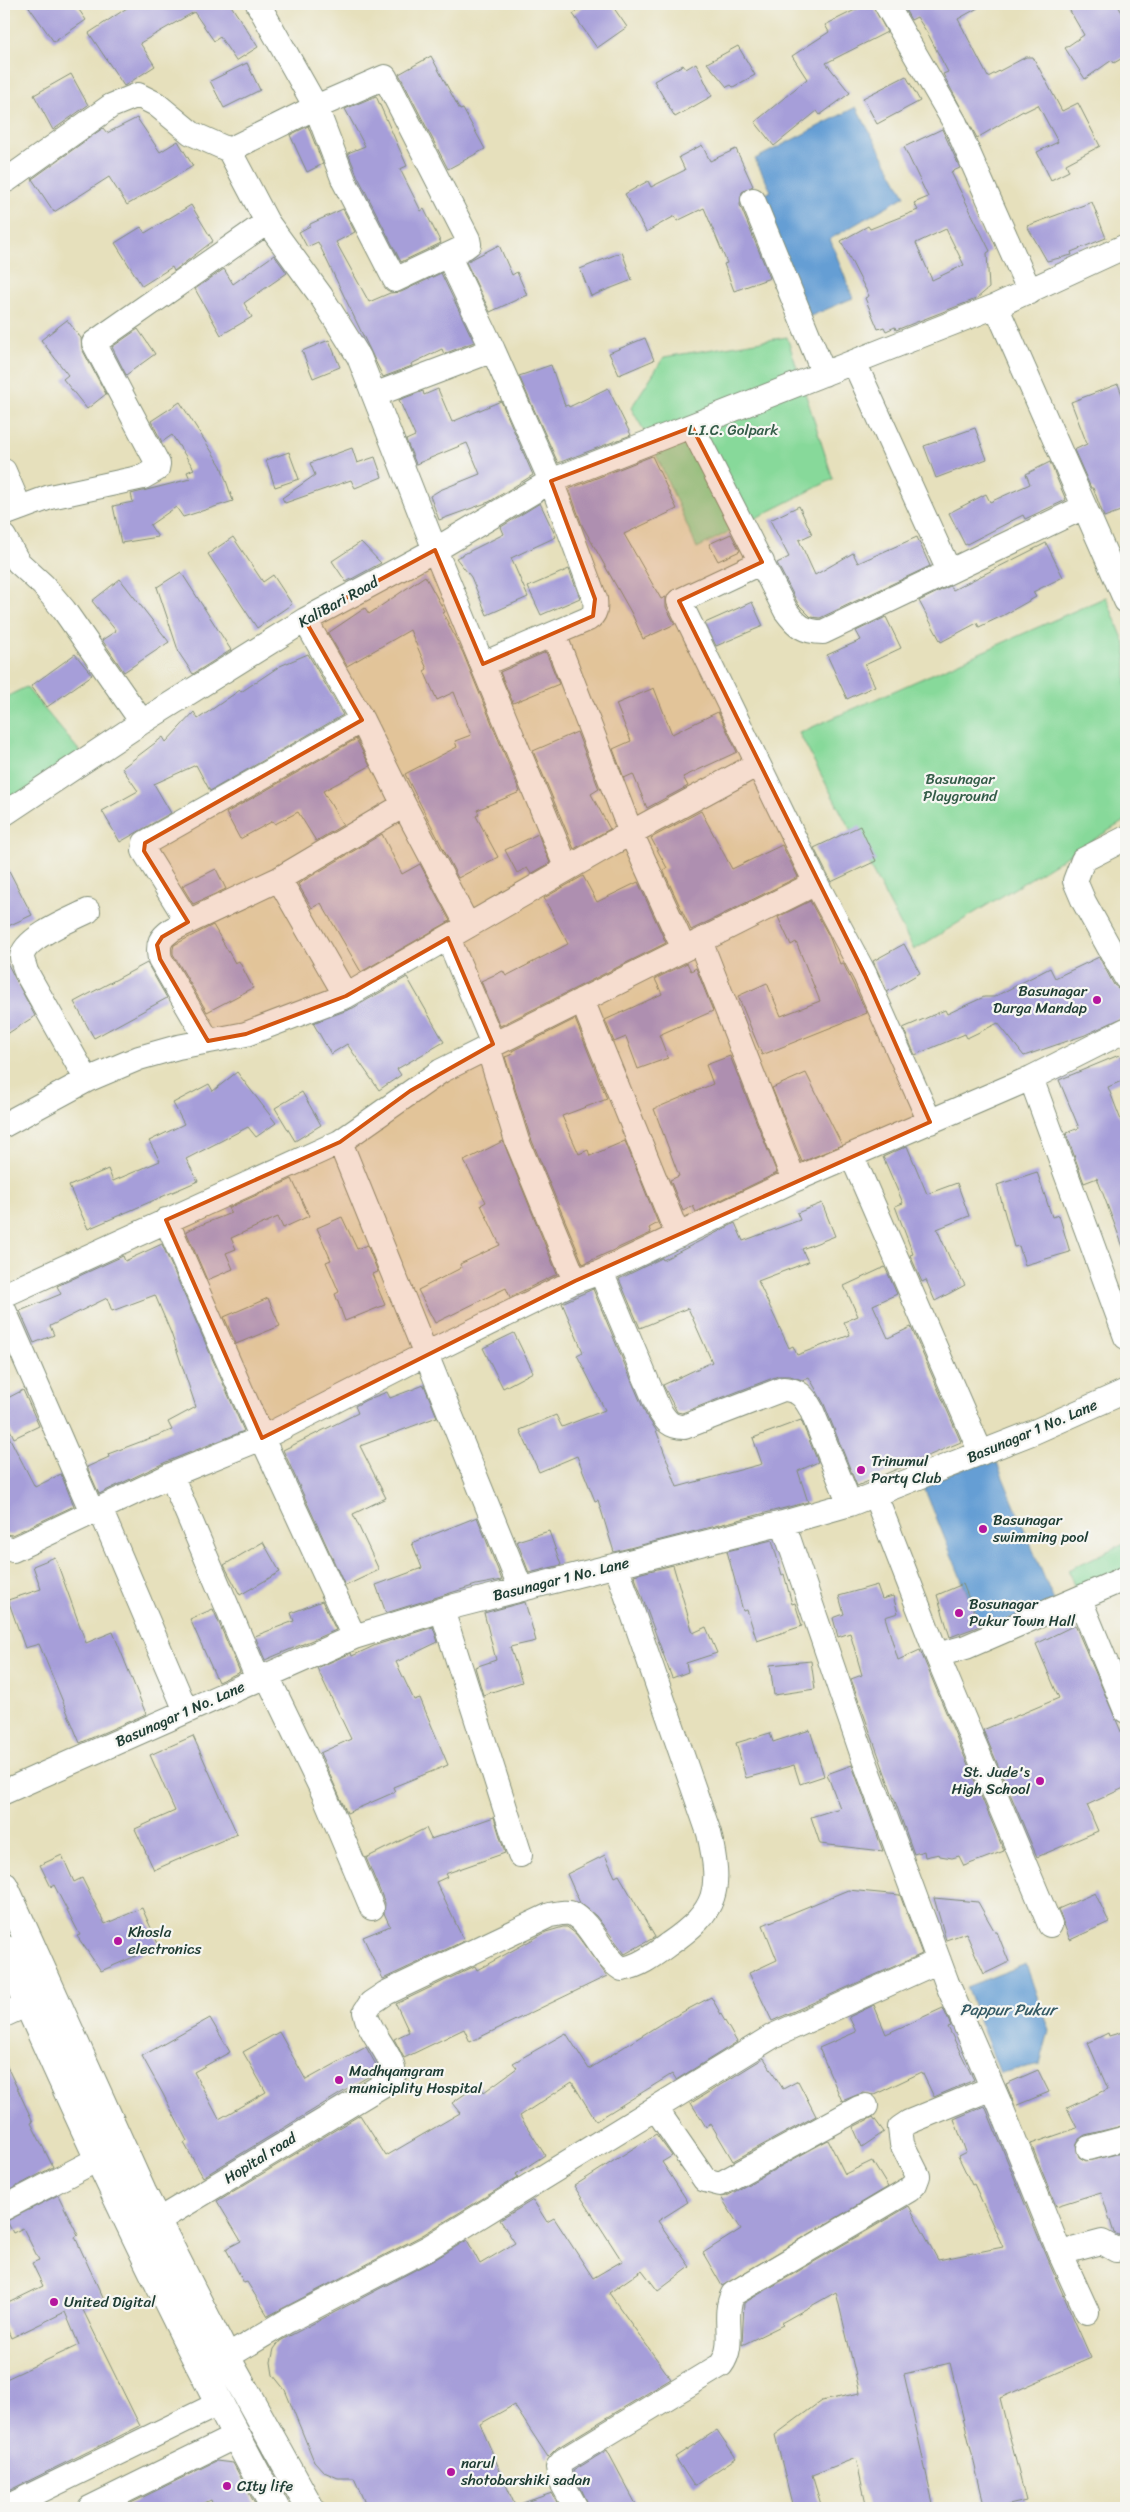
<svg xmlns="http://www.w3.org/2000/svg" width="1130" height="2512" font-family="Sriracha,sans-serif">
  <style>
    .green { fill: #87d99a; stroke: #538b67 }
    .water { fill: #659ed4; stroke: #426e84 }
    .building { fill: #a69ed9; fill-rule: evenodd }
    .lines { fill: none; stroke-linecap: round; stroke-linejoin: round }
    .street-casing { stroke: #828e78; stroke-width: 26 }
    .primary-casing { stroke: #828e78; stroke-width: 30 }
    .street { stroke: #fff; stroke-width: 24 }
    .primary { stroke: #fff; stroke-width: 28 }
    .marked { fill: #d45610; fill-opacity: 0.2; stroke: #d45610; stroke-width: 4; stroke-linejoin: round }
    .poi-dot { fill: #b5179e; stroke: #f6f6f2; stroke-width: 2 }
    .labels { text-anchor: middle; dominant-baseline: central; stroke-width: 4.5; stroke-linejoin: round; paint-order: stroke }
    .park-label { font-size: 15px; fill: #345c48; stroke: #f6f6f2 }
    .street-label { font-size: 15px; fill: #1f3d34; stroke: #f6f6f2 }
    .poi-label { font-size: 15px; fill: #1f3d34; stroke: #f6f6f2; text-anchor: start }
    .water-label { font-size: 16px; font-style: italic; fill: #345a64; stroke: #f6f6f2 }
  </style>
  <rect width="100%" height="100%" fill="#f6f6f2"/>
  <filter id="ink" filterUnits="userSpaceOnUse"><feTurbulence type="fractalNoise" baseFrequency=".02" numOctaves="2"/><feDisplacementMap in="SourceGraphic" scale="10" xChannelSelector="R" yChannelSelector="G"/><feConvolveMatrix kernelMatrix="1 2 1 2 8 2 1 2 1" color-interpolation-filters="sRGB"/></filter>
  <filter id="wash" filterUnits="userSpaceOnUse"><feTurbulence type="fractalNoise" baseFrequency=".0096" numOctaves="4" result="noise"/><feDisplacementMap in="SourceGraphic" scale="20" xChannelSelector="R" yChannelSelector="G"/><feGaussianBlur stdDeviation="1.12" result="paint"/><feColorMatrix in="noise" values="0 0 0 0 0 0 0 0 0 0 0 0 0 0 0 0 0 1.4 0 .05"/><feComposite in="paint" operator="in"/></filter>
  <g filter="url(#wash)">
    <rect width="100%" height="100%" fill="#e6e0bc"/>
    <path class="green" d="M787,337l46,142 -136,69 -47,-107 -19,-33 33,-51z
      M1106,597l20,49v174l-212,130 -115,-217z
      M26,687l61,73 -83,59v-121z
      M1126,1542v27l-51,19 -7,-18z"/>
    <path class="water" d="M856,107l49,89 -75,43 23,59 -47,20 -48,-119 13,-8 -16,-32z
      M994,1456l60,145 -72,29 -59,-145z
      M1026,1964l23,67 -9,33 -40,9 -34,-86z"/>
    <g id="blocks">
      <path class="building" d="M27,4h48l11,16 -32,22z
        M133,4h97l28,43 -22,14 -16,-24 -6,4 -20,-29 -54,31 15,23 -31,20 -35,-53z
        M587,4h24l16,23 -30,21 -24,-34z
        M867,4h5l15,28 -61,31 24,30 -30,22 -3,-4 -43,35 -19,-24 52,-43 -15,-23 37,-24 -4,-7z
        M902,4h83l-27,15 30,58 38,-20h7l29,54 16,-8 22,43 -34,18 3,7 -18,9 -14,-28 21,-10 -20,-37 -14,7 -1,-1 -46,27 -34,-64 5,-2 -20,-38 -11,-17 -6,3z
        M1066,4h51l9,15v37l-12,7 -2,-3 -27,19 -20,-31 19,-13z
        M738,46l17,29 -22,12 -2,-2 -4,2 -20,-24z
        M431,56l29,54 3,-1 22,40 -37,20 -49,-95z
        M247,63l13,27 -36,18 -14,-27z
        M696,63l16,33 -37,21 -21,-36 29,-16 3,4z
        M71,74l17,31 -35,25 -19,-35z
        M906,76l14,25 -43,23 -14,-26z
        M376,96l31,70 -7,3 21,42 3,-2 17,34 -40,19 -44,-87 -9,-22 17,-7 -20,-37z
        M137,118l23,34 18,-11 15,25 -66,39 -18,-28 -55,35 -22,-33 71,-51 4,5z
        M308,126l15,38 -16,8 -17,-37z
        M942,129l18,39 -9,4 39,79 -3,2 2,35 -13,11 -80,31 -1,-3 -9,4 -2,-4 -6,2 -13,-31 4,-2 -28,-55 27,-15 2,3 48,-19 -4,-7 14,-6 -24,-50zM946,229l18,36 -32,15 -16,-37z
        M702,145l8,16 26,-12 17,37 -11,6 -2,13 30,73 -36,13 -10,-27 3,-1 -23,-55 -27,13 -2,-5 -29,16 -21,-38 23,-13 3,6 34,-17 -6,-13z
        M1092,202l14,36 -35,14 1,3 -25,6 -20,-35z
        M191,205l22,36 -39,30 -2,-4 -30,19 -27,-43 26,-16 4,6z
        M343,209l12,23 -19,10 33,60 21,-9 11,-1 40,-19 33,69 -30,12 -2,-5 -31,15 1,2 -29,11 -65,-135 -11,5 -8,-15 11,-6v-2z
        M499,245l13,30 5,-3 10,23 -37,17 -24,-50z
        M622,252l10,28 -41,16 -11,-27z
        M274,255l13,18 -43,30 8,14 -31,18 -26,-46 29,-20 9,15z
        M67,320l14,18 1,11 24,45 -19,15 -24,-30 5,-4 -27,-35z
        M138,329l17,25 -29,21 -14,-28z
        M645,338l9,22 -35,15 -10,-22z
        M329,340l11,27 -27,11 -11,-27z
        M551,365l14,41 3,-1 1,2 39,-19 23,47 -73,28 -39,-87z
        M1118,384l8,21v104l-22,8 -11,-29h-2l-17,-38 13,-6 -16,-42z
        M438,389l14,33 49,-21 32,74 -44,27 -50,18 -9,-24 10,-6 40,-16 -13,-31 -51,21 -10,-24 9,-4 -16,-36 24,-9 1,4z
        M180,402l41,64 12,35 -50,16 -7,-10 -26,18 8,12 -37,6 -8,-37 20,-4 -2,-8 59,-15 -3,-7 7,-3 -22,-34 -10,7 -11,-21z
        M975,428l12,31 -51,19 -12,-32z
        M352,448l5,15 18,-6 7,20 -27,11 -4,-8 -66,23 -3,-5 33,-23 -5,-12z
        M289,452l10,27 -24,8 -9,-27z
        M652,456l25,53 -53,25 37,65 5,-2v10l9,17 -32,15 -11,-25 -50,-89 -13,-36z
        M1050,462l16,38 -41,19 -2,-4 -58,30 -16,-32 37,-19 4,8 40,-18 -4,-10z
        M540,503l16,34 -45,21 17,39 -41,18 -16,-38 -15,-19 48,-24 -3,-7z
        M799,506l13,28 -13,6 16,35 38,-22 5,10 59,-26 13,29 -110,52 -9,-1 -13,-13 -21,-41 12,-6 -19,-37z
        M731,534l9,17 -22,10 -9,-17z
        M233,537l30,45 10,-7 19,29 -35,24 -49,-74z
        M361,542l20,21 -35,19 -14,-21z
        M1046,543l17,34 -30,15 3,5 -32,18 -25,12 -2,-4 -36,19 -22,-41 31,-15 3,4z
        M569,569l11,29 -39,17 -13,-28z
        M181,572l50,78 -38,24 -14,-21 -22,-66z
        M425,576l20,36 -2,1 20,40 57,139 -43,18 2,4 -3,2 22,41 -40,21 -53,-104 52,-27 -2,-6 16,-6 -17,-43 -17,8 -13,-29 3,-2 -17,-39 -63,36 -19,-33 37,-25 4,6z
        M120,579l49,63 -45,30 -22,-32 14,-9 -24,-30z
        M752,602l11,24 -47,20 -11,-23z
        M886,617l15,31 -36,17 10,21 -28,13 -20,-44 34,-15 -5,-9z
        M546,652l13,32 -46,19 -13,-31z
        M75,654l17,21 -45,32 -16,-21z
        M308,654l35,61 -133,76 -14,-26 -42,19 17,29 -51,29 -18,-31 36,-20 -16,-23 41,-31 3,5 28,-30 4,7 42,-29 1,2 39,-26z
        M654,688l18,46 46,-22 19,40 -54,25 5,9 -41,22 -14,-34 -9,4 -11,-29 18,-8 -15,-37z
        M577,732l22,57 -8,5 19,35 -36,20 -41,-98z
        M356,739l14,27 -47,25 20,34 -27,16 -18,-29 -23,12 -2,-3 -33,18 -14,-26z
        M701,811l31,58 50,-24 16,32 -107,53 -28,-60 4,-2 -16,-30z
        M860,826l16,35 -45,21 -17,-34z
        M382,834l20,40 18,-10 30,57 -89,51 -40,-69 -9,5 -14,-24z
        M538,834l12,29 -19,11 -4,-6 -10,5 -12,-23z
        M4,861l28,54 -28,13z
        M216,869l10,20 -33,15 -11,-18z
        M583,876l14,26 41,-20 28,61 -166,83 -19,-45 22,-10 3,5 62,-32 -24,-46z
        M810,901l19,35 11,28 3,-1 24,50 -105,42 -24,-59 29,-13 14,33 39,-15 -24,-59 -5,3 -13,-28z
        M213,925l22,38 4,-2 14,27 -46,24 -34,-58v-5l1,-4z
        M904,944l16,29 -33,19 -14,-31z
        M4,957l31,59 -31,20z
        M1099,957l15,28 12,8v23l-41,19 -61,21 -26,-33 -31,15 -2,-4 -50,21 -12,-27 42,-18 2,4 37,-17h10l56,-29 5,10z
        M147,963l20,35 -73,40 -20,-36z
        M687,963l4,8 5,-3 17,43 -54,24 9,23 -30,11 -12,-32 -12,5 -9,-22 57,-26 -7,-15z
        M407,977l37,65 -47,27 4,6 -22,15 -32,-46 -16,10 -18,-31 40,-15z
        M575,1019l32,80 -45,17 17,38 9,-4 2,6 35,-15 33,82 -9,5 2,5 -68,31 -53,-128 -25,-79 8,-3 -1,-3z
        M1119,1055l7,17v7l-18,8 18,46 -1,119 -28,-74 -13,5 -18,-50 13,-5 -20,-48z
        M730,1056l47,117 -81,39 -3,-6 -10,5 -13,-31 9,-4 -25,-67 59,-25 -7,-19z
        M237,1072l39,51 -20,14 -8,-10 -62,32 12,22 -110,48 -19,-43 39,-17 5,12 47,-20 -11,-20 35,-17 -11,-21 36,-19 4,7z
        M806,1073l36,72 -40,17 -30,-74z
        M302,1092l19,33 -26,16 -20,-33z
        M503,1141l54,133 -47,23 -4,-9 -71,35 -17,-33 43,-22 -1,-4 40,-19 -19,-40 5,-3 -22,-41z
        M907,1146l20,48 30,-11 12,33 -32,13 14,32 14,24 -30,16 -9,-21 -4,2 -12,-27 3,-1 -18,-48 8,-3 -20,-46z
        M1037,1172l15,45 7,-2 11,37 -45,13 -6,-19 -5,1 -17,-62z
        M292,1179l17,37 -26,12 -5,-11 -47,21 5,11 -10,4 7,16 -26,11 -21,-49 45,-18 -3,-5z
        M822,1203l13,33 -33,13 6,13 -50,19 31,67 4,-2 4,9 53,-20 -6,-13 14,-6 -14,-30 41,-19 12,27 -24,11 15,33 23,-11 50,115 -104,44 -33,-82 -15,-27 -7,3 -12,-4h-12l-96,37 -5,-1 -14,-27 49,-23 -24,-54 -48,20 -21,-49 43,-21 1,2 72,-37 8,18 57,-21 -3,-7z
        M342,1217l15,32 10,-4 11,27 -6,2 13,31 -40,16 -10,-27 4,-2 -13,-30 5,-2 -14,-32z
        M162,1244l82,187 -78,31 -67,32 -12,-27 22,-10 -1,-3 64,-24 -4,-8 28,-15 -25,-74 -16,-38 -43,16 -5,-13 -57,28 4,9 -20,8 -14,-32 41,-17 -4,-8 66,-30 2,5z
        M593,1289l53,126 10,15 21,57 85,-23 -9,-26 48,-18 17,42 -20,9 10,31 -194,50 -16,-52 -3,1 -18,-45 -38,16 -19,-42 36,-15 6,12 43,-17 -28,-55 6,-3 -21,-49z
        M268,1298l12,28 -44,18 -12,-27z
        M514,1333l19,39 -30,16 -20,-40z
        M424,1385l13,32 -77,29 26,52 -33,16 26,56 -34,16 -62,-136 75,-37 -3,-7 11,-6 21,-8 3,6z
        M23,1390l16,36 -25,12 -10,-21v-17z
        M4,1427l31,60 26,-13 13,32 -62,29 -8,-1z
        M477,1517l25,63 -26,5 -90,28 -10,-28 46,-17 -10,-25z
        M549,1531l12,34 -32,8 -12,-32z
        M772,1540l10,35 2,-1 8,30 3,-1 7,23 -45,15 -10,-31 -4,1 -16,-60z
        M263,1542l17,30 -40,23 -16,-30z
        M55,1557l31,86 27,-11 33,82 -66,29 -41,-99 -14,4 -17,-48 33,-11 -8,-23z
        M673,1565l20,68 13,-6 11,26 -31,10 2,9 -16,6 -38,-103z
        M963,1584l17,42 -30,11 -13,-42z
        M877,1585l5,14 11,-3 5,17 -13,4 13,43 22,-10 84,201 -40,15 -5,-10 -7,2 -12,-2 -1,-2 -14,3 -1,-6 -10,3 -63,-175 11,-4 -12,-42 -12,4 -5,-19 11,-4 -5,-18z
        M322,1601l14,29 -71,30 -10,-24 39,-15 -3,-8z
        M525,1602l11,39 -26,6 12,35 -39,13 -8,-28 21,-7 -12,-47z
        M213,1609l27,63 -22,10 -28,-63z
        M1075,1625l51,118v44l-39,18 11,26 -61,26 -54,-127 76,-32 -23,-54z
        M433,1627l5,15 -42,20 18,38 6,-2 28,67 -55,22 2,5 -48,21 -27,-60 31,-14 -34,-71 34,-15 1,3 24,-11z
        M811,1661l4,28 -41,6 -4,-30z
        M810,1730l14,46 -24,8 -6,-19 -48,13 -10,-35 34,-10 3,9z
        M193,1736l44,98 -83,36 -19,-41 40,-18 -25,-56z
        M852,1765l31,86 -63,-7 -9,-27 29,-9 -13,-34z
        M494,1817l11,36 -60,21 2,3 -11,5 28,59 -81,38 -20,-42 27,-11 -6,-13 1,-10 -19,-45 60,-30 5,11z
        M62,1855l12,27 8,-4 23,46 37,-16 17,38 -58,25 -24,-35 3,-1 -26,-50 -3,2 -11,-22z
        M605,1855l10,22 4,-2 36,62 -30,17 -29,-38 -16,-13 -13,-29z
        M848,1890l52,5 22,59 -150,67 -23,-48 28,-13 -14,-35z
        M1095,1893l14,29 -39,18 -12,-31z
        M934,1898l44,4 17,30h2l12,30 -25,12 -18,-41 -20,7z
        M563,1927h4l9,7 31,42 -137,66 -6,-13 -60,29 -10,-19 15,-7 -13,-28 79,-38 2,4 69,-38z
        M711,1997l26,45 -61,38 -4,-6 -76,47 -24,-39 -52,34 25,39 -29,19 2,3 -97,59 -153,80 -21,-34 -3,1 -18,-34 15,-8 -24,-40 143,-86 26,41 74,-43 -8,-10 27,-19 5,8 33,-24 -4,-5 53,-30 23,36 73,-46z
        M874,2005l12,29 57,-26 8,18 -3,1 26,53 -40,17 -12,-25 -48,23 -12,-2 -20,8 -23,-53 37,-16 -7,-15z
        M210,2018l20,34 -36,20 25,47 47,-27 -23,-40 36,-20 27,48 60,-33 13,23 -176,107 -19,-34 3,-2 -24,-47 -21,-38z
        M1126,2031v94l-41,10 -6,4 -3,6 3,12 7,4 40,-9v82l-8,1 -4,-2 -13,-41 -45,14 -25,-62 46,-16 -10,-20 41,-19 -20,-46 20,-10 1,3z
        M764,2058l19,31 15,-8 18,35 -83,45 -22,-37 -5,3 -15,-24z
        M4,2060l29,62 -2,1 22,44 -49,26z
        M1038,2070l11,22 -34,14 -9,-22z
        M985,2106l62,152 44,100 -91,40 26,103 -30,7h-11l-35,-145 -46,11 30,134h-67l-11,-50 -44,17 10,33h-29l-18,-73 46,-34 39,-8 -24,-101 -55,31 2,2 -41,20 2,-42 165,-97 29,54 65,-13 -29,-63 -2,1 -14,-29 8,-4 -12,-33z
        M873,2117l11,15 -22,15 -9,-20z
        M656,2134l16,22 -10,6 26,40 -30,19 32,46 -32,24 -16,-21 -33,23 62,86 -114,69 -9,9 -34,-52 -34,19 36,84h-149l-13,-30h-16l-14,-6 -10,-11 -29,-71 -12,-15 -2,-13 3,-13 6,-8 154,-81 33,-20 13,24 35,-21 -15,-23 33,-20 14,22 7,-4 39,60 29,-17 -48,-75z
        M828,2140l17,34 27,-13 16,26 -166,99 -19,-33 38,-24 -20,-32 6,-1z
        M58,2195l20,40 -3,2 29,63 -21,10 57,116 -136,67v-113l75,-35 -14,-33 -54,26 -7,-16v-17l39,-19 -11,-23 7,-3 -16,-32 -10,5 -6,-12z
        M717,2430l19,28 -42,28 -19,-29z
        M607,2450l31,58h-48l-17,-37z
        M216,2461l17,2 24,45h-43l-3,-8 -17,8h-73z
        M552,2493l8,15h-43v-3z"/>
    </g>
  </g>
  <g filter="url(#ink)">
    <use href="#blocks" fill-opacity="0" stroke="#828e78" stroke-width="1"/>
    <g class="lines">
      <defs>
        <path id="street" d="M886,4l69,119 75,169
          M229,150l38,72 54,74 38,61 76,193 132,319
          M7,180l104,-74 27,-11 18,9 35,29 38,17 87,-43 69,-30 83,162 1,5 -4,3 -70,33 -51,-99 -28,-74 -58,-103
          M753,200l71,174
          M448,255l45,95
          M996,306l130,295
          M854,362l95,209
          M374,395l119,-45 58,131 44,118c1,9 1,15 -7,20l-105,45
          M692,427l94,184c11,15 18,21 37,21l261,-125
          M4,471l15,35
          M4,514l46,-17 93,-20 14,-8 1,-5 -64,-121 173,-121
          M4,537l14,25 25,23 21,25 78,112
          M762,562l-83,39 137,282 49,92 65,147
          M305,620l57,100 42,85 -125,74 67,117
          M554,634l77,199 53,116
          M404,805l64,121
          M4,814l138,-92 163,-102 130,-70 116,-69 445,-175 130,-60
          M1126,838l-43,22 -8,21 9,21 42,76
          M188,922l-44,-71 1,-8 217,-123
          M448,938l45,106
          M700,941l94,239
          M582,1000l96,236
          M208,1041l-48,-82c-3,-16 0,-21 13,-30l106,-50
          M488,1047l29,94 58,140
          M1031,1078l95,259
          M87,1080l-61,-108c-1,-5 -4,-11 -4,-15 2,-19 50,-38 66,-46
          M4,1125l83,-45 52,-22 39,-11 68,-13 100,-38 268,-154 144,-78
          M340,1142l181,447
          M852,1156l129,297
          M166,1220l96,218 92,199
          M601,1272l58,138c7,11 11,17 25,17l99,-38c16,1 21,7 28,20l39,95
          M4,1295l336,-153 101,-71 375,-188
          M4,1310l88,202
          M171,1475l87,204
          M875,1495l62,160 113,270
          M100,1509l86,202
          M783,1523l81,236 83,224 54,124 59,146 27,59
          M4,1547l9,3 158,-75 91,-37 164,-84 149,-73 26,-9 193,-92 237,-102 95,-48
          M1080,1600l46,111
          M442,1610l78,245
          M937,1655l29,-8 160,-69
          M267,1676l57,118 48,114
          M4,1792l350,-155 101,-31 328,-83 67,-19 184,-72 92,-41
          M4,2015l24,-11
          M656,2109l49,71 15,4 139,-76 7,-2
          M1089,2148l37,-10
          M4,2208l96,-50
          M142,2230l244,-147 8,-9c-3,-23 -24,-39 -29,-62l6,-9 15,-10 164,-78c7,-1 16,-4 23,-1 20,11 28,42 49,55 18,-3 32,-14 47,-25 49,-34 53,-54 40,-111l-93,-268
          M1060,2253l42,-11 14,8 10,-3
          M210,2367l77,-46 141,-73 345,-212 166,-75
          M5,2508l215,-105
          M90,2508l146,-72
          M576,2508l-16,-29 -2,-12 6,-7 157,-95c16,-21 0,-48 12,-71l176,-104 6,-6 3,-8 -16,-32 -2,-16 9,-6 83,-34"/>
        <path id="primary" d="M4,1886l138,306 84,165 84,151
          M4,1949c83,190 172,378 271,559"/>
      </defs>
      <use href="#street" class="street-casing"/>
      <use href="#primary" class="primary-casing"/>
      <use href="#street" class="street"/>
      <use href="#primary" class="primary"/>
    </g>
  </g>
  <path class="marked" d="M692,427l70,135 -83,39 186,374 65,147 -355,159 -313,157 -96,-218 174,-78 70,-51 83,-47 -45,-106 -102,58 -100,38 -38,7 -48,-82 -3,-14 5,-8 26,-15 -44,-71 1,-8 217,-123 -57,-100 130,-70 48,114 110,-48 2,-17 -44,-118z"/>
  <g class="poi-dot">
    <circle cx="1097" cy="1000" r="5"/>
    <circle cx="861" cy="1470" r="5"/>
    <circle cx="983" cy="1529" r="5"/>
    <circle cx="959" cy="1613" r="5"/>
    <circle cx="1040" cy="1781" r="5"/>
    <circle cx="118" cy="1941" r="5"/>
    <circle cx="339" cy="2080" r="5"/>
    <circle cx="54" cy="2302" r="5"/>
    <circle cx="451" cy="2472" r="5"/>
    <circle cx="227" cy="2486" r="5"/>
  </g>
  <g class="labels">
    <g class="park-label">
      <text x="733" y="430">L.I.C. Golpark</text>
      <text x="960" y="779">Basunagar<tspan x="960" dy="17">Playground</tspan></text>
    </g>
    <g class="street-label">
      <text transform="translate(338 602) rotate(-29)">KaliBari Road</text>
      <text transform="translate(1032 1431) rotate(-23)">Basunagar 1 No. Lane</text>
      <text transform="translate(561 1579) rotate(-14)">Basunagar 1 No. Lane</text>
      <text transform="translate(180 1714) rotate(-24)">Basunagar 1 No. Lane</text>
      <text transform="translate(260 2158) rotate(-32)">Hopital road</text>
    </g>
    <g class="poi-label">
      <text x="1087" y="991" text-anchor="end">Basunagar<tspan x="1087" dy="17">Durga Mandap</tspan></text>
      <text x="871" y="1461">Trinumul<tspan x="871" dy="17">Party Club</tspan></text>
      <text x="993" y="1520">Basunagar<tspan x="993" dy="17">swimming pool</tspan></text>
      <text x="969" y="1604">Bosunagar<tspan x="969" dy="17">Pukur Town Hall</tspan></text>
      <text x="1030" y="1772" text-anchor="end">St. Jude's<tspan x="1030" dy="17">High School</tspan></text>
      <text x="128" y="1932">Khosla<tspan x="128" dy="17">electronics</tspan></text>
      <text x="349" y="2071">Madhyamgram<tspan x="349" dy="17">municiplity Hospital</tspan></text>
      <text x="64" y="2302">United Digital</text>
      <text x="461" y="2463">narul<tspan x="461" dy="17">shotobarshiki sadan</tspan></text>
      <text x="237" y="2486">CIty life</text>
    </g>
    <g class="water-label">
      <text x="1008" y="2009">Pappur Pukur</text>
    </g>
  </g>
  <rect width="1130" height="2512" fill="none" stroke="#f6f6f2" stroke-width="20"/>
</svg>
